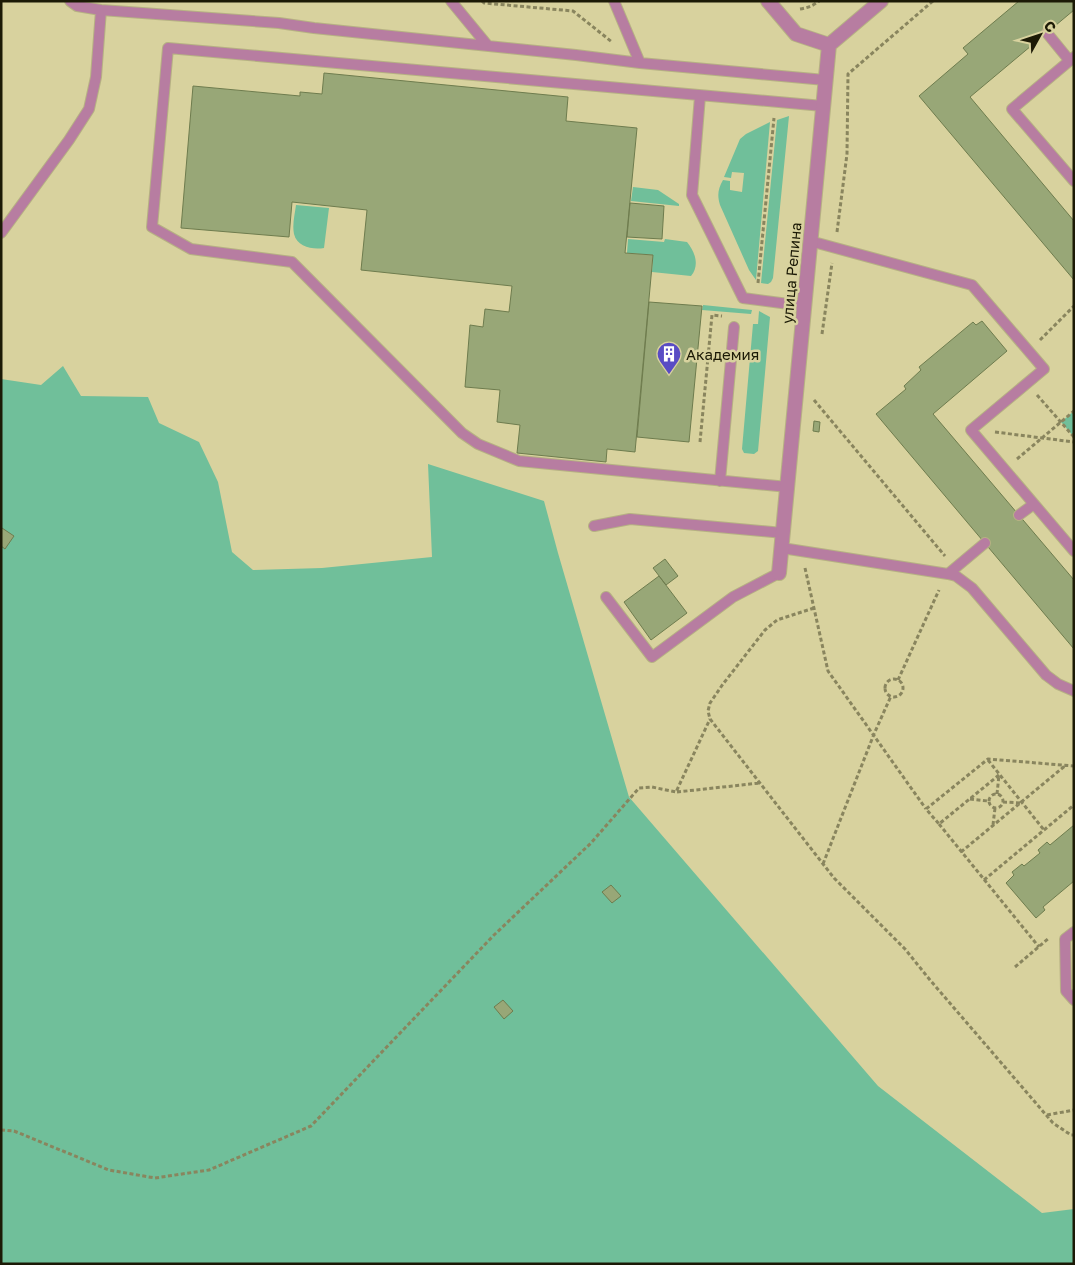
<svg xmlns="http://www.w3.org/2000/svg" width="1075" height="1265" font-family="'Golos Text',sans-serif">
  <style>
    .green { fill: #70bf9a }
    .building { fill: #98a777; stroke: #6e7c4e }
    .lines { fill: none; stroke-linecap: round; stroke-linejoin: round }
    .service-casing { stroke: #b6b183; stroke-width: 12 }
    .minor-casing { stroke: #b6b183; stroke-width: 16 }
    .path { stroke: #89855e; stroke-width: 3; stroke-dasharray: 4 2.5; stroke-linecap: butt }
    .service { stroke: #b77da1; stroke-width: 10 }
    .minor { stroke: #b77da1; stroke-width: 14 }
    .labels { text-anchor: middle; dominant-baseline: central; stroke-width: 5; stroke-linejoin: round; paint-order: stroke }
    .street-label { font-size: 15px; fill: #1c1a06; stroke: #d8d29e }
    .poi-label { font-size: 15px; fill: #1c1a06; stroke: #d8d29e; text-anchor: start }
  </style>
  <rect width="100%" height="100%" fill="#d8d29e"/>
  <path class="green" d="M789,116l-16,162 -2,4 -3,2 -7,-1 16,-163z
    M770,122l-14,158 -7,-10 -29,-65c-3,-10 -2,-16 3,-25l7,1v9l12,2 2,-19 -12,-1 -1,6 -7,-1 16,-38 6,-5z
    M633,187l25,3 21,14v2l-48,-5z
    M296,205l33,3 -5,40c-11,2 -27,-1 -30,-14 -2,-9 1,-21 2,-29z
    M628,239l36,3 1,-3 22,3c8,10 13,23 4,34l-39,-4 1,-17 -26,-2z
    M703,305l49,5 -1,4 -49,-4z
    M759,311l11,6 -12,134 -4,3 -10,-1 -2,-4 11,-125h5z
    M63,366l18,30 67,1 11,26 40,19 19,40 14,70 21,18 69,-2 110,-11 -4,-93 116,37 14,52 71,244 249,289 164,127 32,-4v55h-1073v-885l40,6z
    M1074,411v26l-13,-15z"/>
  <path class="building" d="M1019,1h55v9l-104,87 104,124v59l-155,-184 49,-42 -5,-6z
    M324,73l244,24 -2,24 71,7 -12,125 28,2 -18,197 -28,-3 -1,13 -89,-9 3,-28 -23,-3 3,-32 -35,-3 5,-62 13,2 2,-18 24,3 3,-26 -151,-16 6,-60 -75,-8 -3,35 -108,-9 12,-142 107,10v-4l22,2z
    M630,203l34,3 -2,33 -35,-2z
    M649,302l53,4 -13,136 -52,-5z
    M982,321l25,30 -74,63 141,166v69l-198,-235 30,-25 -2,-3 17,-16 -2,-3 54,-45 3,3z
    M814,421l6,1 -1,10 -6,-1z
    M2,528l12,8 -9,13 -4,-3v-16z
    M665,559l13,17 -12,9 -13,-17z
    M659,576l28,37 -36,27 -27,-38z
    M1074,825v56l-31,26 2,3 -9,8 -30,-35 8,-8 -2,-3 10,-8 2,2 16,-13 -2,-3 9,-8 3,3z
    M611,885l10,11 -9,7 -10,-11z
    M503,1000l10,11 -9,8 -10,-12z"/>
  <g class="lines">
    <defs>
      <path id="service" d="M70,1l7,5 24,4 178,13 35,5 262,27 64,8 185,17
        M451,1l37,45
        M614,1l26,62
        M1047,33l22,27
        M1074,57l-62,52 62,72
        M700,96l-8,99 51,103 61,8
        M1,233l68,-93 20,-31 7,-32 5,-67
        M810,241l162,44 72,84 -73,61 103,121
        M720,481l14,-154
        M788,487l-269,-26 -41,-17 -16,-11 -170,-171 -101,-13 -39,-22 16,-179 655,58
        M1019,515l15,-11
        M594,526l36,-7 153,14
        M782,548l166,26 8,2 16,12 74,87 12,9 16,7
        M948,574l37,-31
        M606,597l46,60 81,-60 46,-24
        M1074,932l-9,7 1,52 8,9"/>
      <path id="minor" d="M768,1l28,33 33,11
        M779,573l50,-528 52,-44"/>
    </defs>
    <use href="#service" class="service-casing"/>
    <use href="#minor" class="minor-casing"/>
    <path class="path" d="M482,1l2,2 89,8 39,31
      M800,9c7,-1 13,-3 19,-8
      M837,232l10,-78 1,-80 85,-73
      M758,283l16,-165
      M822,334l10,-71
      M1040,340l34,-34
      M1037,395l37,42
      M814,400l131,156
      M995,432l79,10
      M700,442l12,-127 10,1
      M1017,459l57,-48
      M805,568l23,103 98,138
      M814,608l-37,12 -12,10 -42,54 -13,19 -2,8 2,8 124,159 71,71 25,31 123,143 18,12h3
      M885 688a9 9 0 1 1 18 0a9 9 0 1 1-18 0Z
      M898,680l41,-90
      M988,760l56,70
      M999,775l-60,49 -13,-15 62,-50 86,7
      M677,792l83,-9
      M989 801a7 7 0 1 1 14 0a7 7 0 1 1-14 0Z
      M997,794l2,-19
      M970,799l18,2
      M1003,802l19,1
      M939,824l100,123
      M993,825l2,-17
      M961,852l105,-87
      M823,864l51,-130 17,-38
      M984,880l90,-75
      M1015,967l34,-29
      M1047,1115l27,-5
      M1,1130l13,1 95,39 46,8 54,-8 102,-44 183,-191 97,-92 48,-55 13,-1 24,5 34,-73"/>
    <use href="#service" class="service"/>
    <use href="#minor" class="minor"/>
  </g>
  <defs>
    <symbol id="building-pin" viewBox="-11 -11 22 30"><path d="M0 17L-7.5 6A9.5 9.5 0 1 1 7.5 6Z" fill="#594cc4" stroke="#d8d29e"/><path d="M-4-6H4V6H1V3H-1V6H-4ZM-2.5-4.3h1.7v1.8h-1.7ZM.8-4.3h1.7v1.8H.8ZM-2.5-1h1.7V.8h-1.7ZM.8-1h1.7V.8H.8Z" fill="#fff"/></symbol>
  </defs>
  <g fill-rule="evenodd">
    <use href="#building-pin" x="655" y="340" width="28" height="38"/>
  </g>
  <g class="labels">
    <g class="street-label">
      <text transform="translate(791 273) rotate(-85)">улица Репина</text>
    </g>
    <g class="poi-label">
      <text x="686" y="354">Академия</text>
    </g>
  </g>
  <rect width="1075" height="1265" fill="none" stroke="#1c1a06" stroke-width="5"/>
  <g transform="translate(1040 35) rotate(50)" stroke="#d8d29e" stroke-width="4" paint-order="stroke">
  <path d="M0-4L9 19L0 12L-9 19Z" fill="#1c1a06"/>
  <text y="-8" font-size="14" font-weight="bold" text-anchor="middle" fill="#1c1a06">С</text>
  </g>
</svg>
